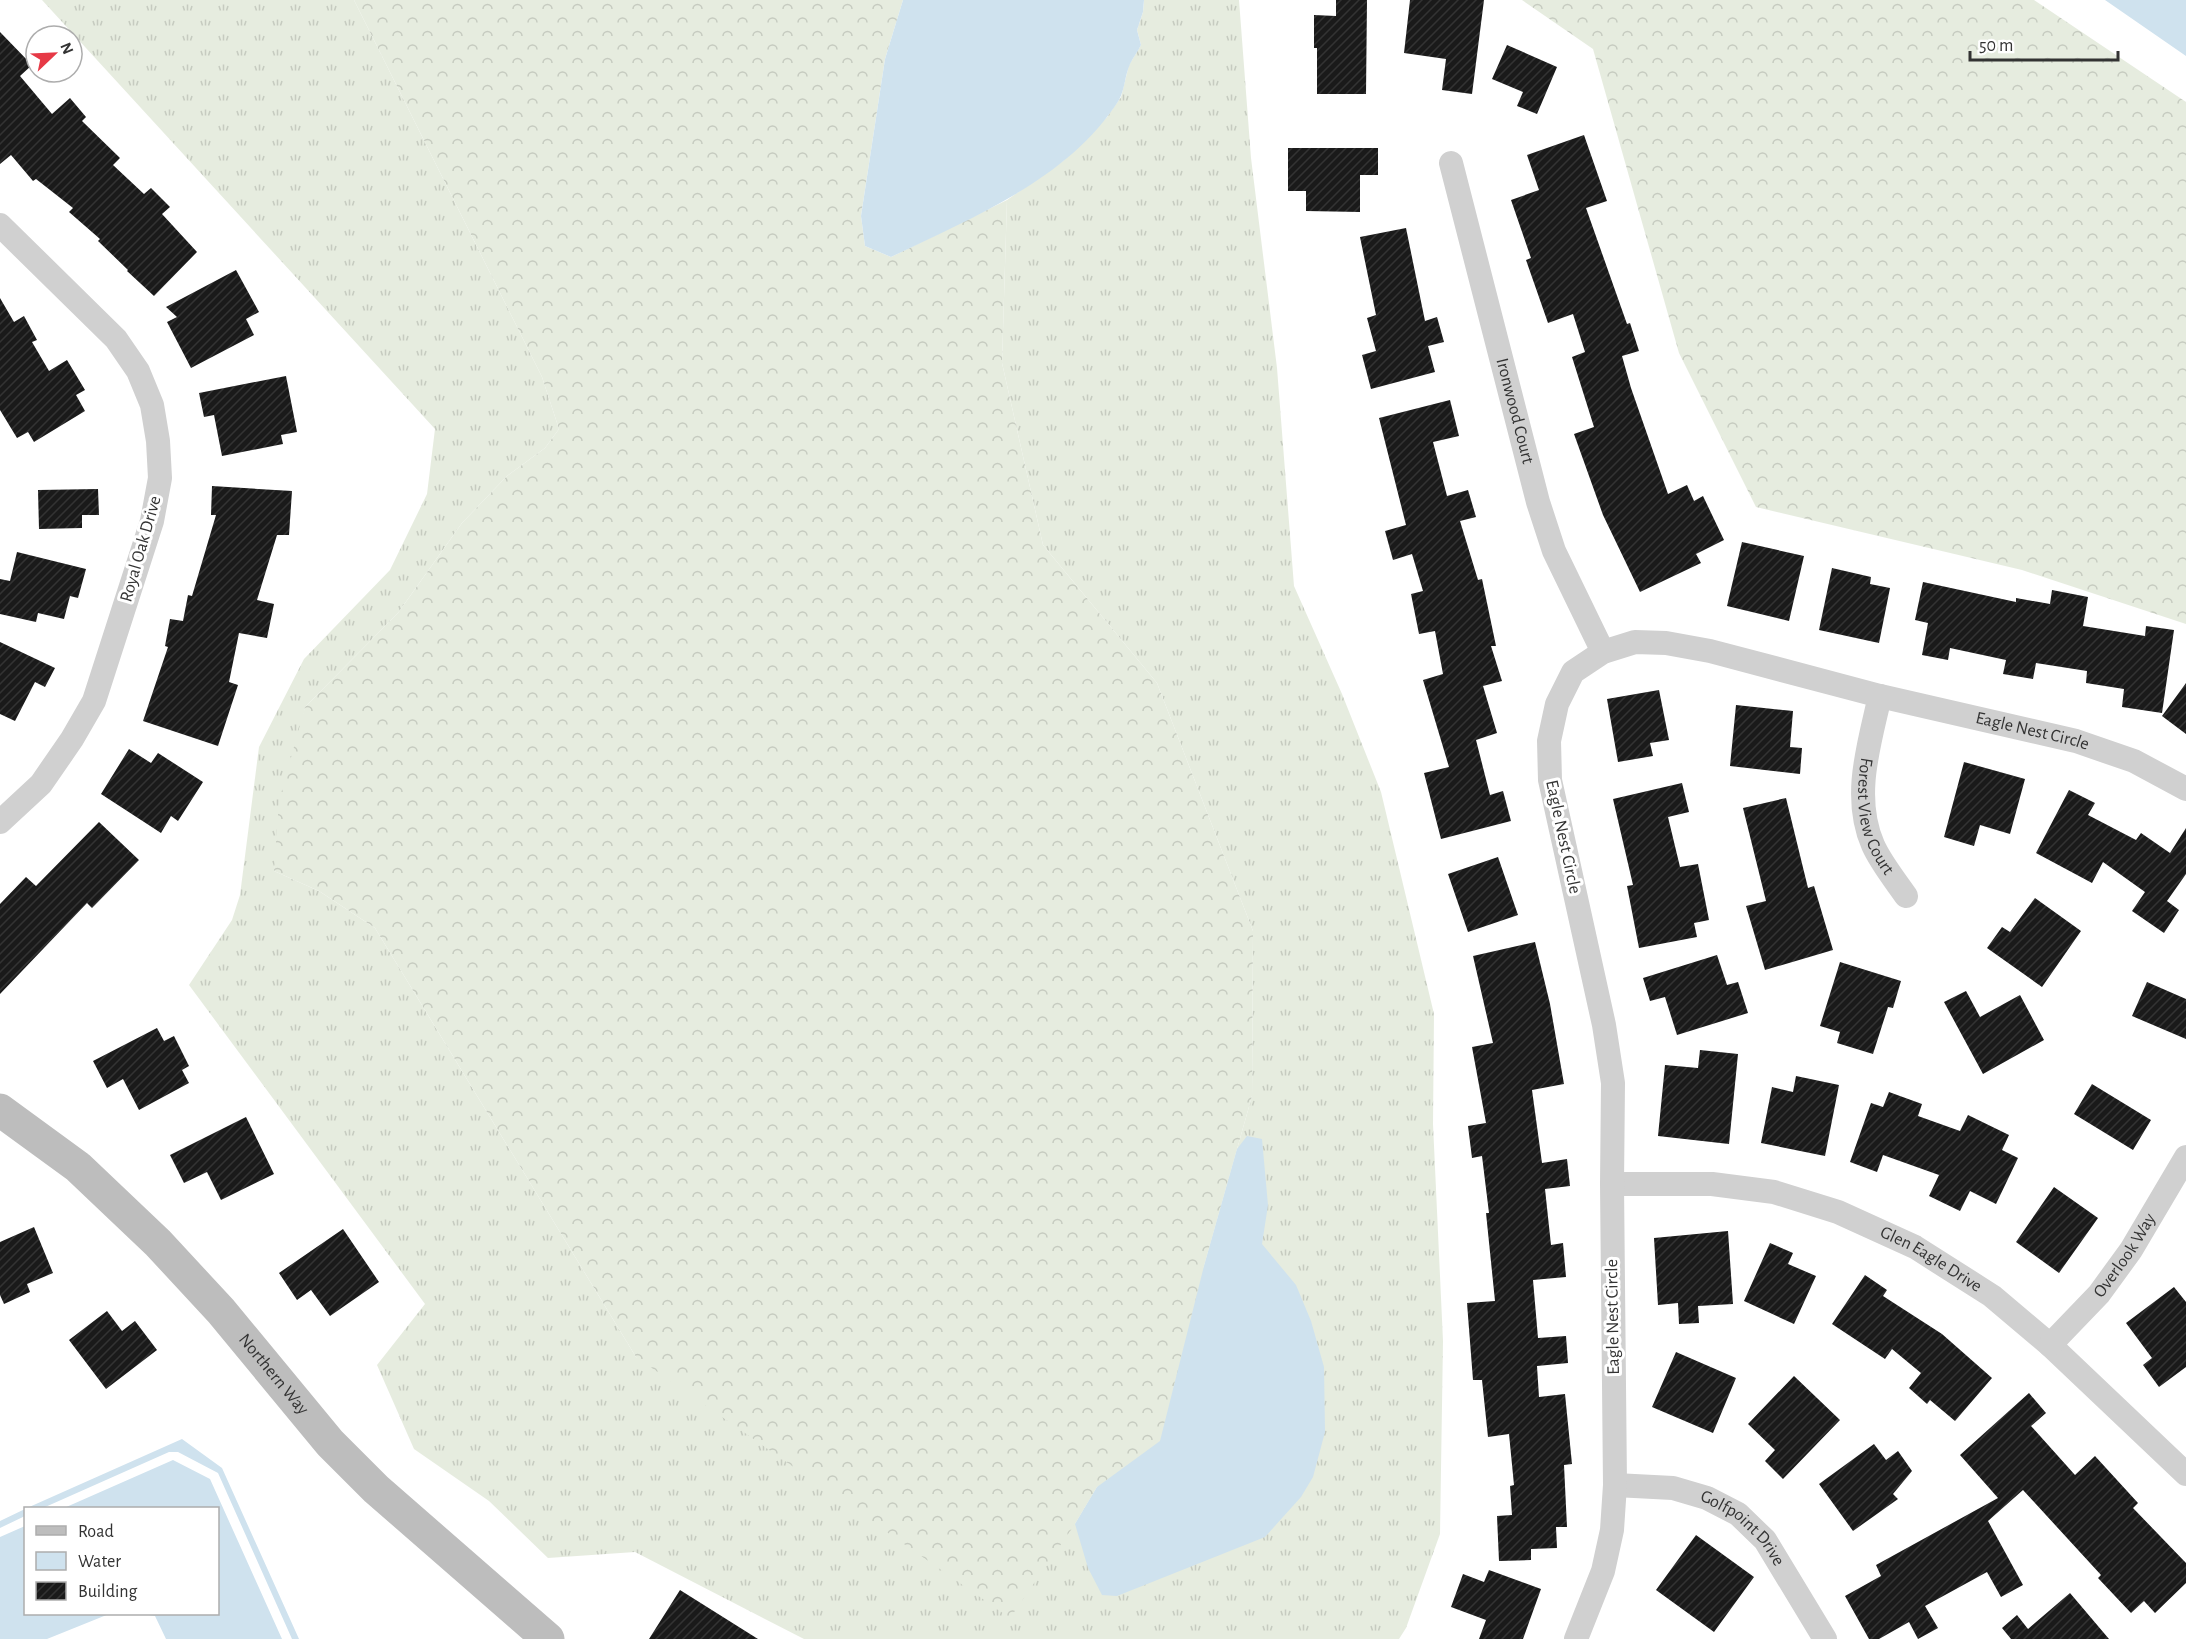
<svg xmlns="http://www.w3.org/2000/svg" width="2186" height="1639" font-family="'Alegreya Sans',sans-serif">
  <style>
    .grass { fill: url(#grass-tufts) }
    .forest { fill: url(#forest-crowns) }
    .water { fill: #cfe2ee }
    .building { fill: url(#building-hatch) }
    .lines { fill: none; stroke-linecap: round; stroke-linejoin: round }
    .street { stroke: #d0d0d0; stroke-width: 24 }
    .secondary { stroke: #bdbdbd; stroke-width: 33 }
    .labels { text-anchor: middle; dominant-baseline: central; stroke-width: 6; stroke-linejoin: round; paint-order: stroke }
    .street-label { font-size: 18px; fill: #333; stroke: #fff }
  </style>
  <defs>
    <pattern id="grass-tufts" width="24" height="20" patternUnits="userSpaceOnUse" patternTransform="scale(1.5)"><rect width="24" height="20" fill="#e6ecdf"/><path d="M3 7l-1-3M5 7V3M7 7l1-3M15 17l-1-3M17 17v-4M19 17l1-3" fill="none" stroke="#c6cbc0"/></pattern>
    <pattern id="forest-crowns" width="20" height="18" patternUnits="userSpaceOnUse" patternTransform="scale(1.5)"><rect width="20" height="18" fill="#e6ecdf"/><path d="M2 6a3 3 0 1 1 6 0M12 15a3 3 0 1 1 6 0" fill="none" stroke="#c6cbc0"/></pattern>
    <pattern id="building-hatch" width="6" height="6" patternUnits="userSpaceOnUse" patternTransform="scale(1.5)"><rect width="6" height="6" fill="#1a1a1a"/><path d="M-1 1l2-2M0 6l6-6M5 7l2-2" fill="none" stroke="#333"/></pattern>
  </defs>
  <rect width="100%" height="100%" fill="#fff"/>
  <path class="grass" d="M42,0h312l188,377 17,52 -14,19 -38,28 -45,47 -64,90 -93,94 -31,164 45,20 56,37 261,429 439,167 22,-37 107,-221 48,-170 1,-165 -96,-248 -114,-138 -41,-182 5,-163 56,-39 44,-44 14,-20 8,-32 12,-20 -4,-15 6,-18 1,-12h95l12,158 26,210 17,218 48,108 39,98 53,222 -1,110 10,217 -3,193 -34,94 -7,11h-595l-169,-87 -87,6 -59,-57 -75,-52 -37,-84 48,-61 -236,-319 43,-65 8,-25 19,-148 45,-88 86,-89 37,-76 8,-65z"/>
  <path class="forest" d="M354,0h549l-18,59 -24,157 4,30 26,11 116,-57 -5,163 41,182 114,138 96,248 -1,165 -48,170 -44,175 -63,46 -22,37 -65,94 -374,-261 -261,-429 -56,-37 -45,-20 5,-70 26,-94 93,-94 64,-90 45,-47 38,-28 14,-19 -17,-52z
    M1522,0h512l152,102v522l-164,-54 -266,-63 -77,-154 -86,-304z"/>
  <path class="water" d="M903,0h241l-1,12 -6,18 4,15c-3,6 -8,13 -11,19 -5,11 -5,25 -11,36 -51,80 -146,117 -228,157l-26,-11 -4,-30 24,-157z
    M2105,0h81v56z
    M1247,1136l15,3 6,66 -6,39 34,41 15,36 13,46 1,65 -12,45 -12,20 -36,40 -148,59 -15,-1 -14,-27 -13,-44 22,-37 63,-46 44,-175 33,-117z
    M182,1439l40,29 77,171h-7l-74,-166 -40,-21h-9l-126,56h-16z
    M173,1460l37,19 72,160h-116l-11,-23 -14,-2h77v-106h-154z
    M25,1509v7l-25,12v-7z
    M25,1526l1,88h83l-62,25h-47v-102z"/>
  <path class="building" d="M1336,0h31l-1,94h-49v-46h-3v-33l22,1z
    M1410,0h74l-12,94 -30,-4 4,-31 -42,-6z
    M0,32l32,33 -12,11 32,38 18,-16 16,19 -4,4 38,37 -7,7 31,29 7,-6 19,19 -8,7 35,38 -43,44 -27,-25 1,-1 -30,-29 2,-2 -31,-27 4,-4 -37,-29 -3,2 -22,-26 -11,9z
    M1507,45l50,22 -20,47 -20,-8 6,-14 -31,-13z
    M1584,135l23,66 -21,7 41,116 3,-1 9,28 -17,5 9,32 37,106 19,-9 7,16 9,-5 21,44 -28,14 5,9 -61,29 -37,-77 -29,-81 20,-7 -22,-70 13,-5 -12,-38 -25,9 -22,-63 5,-2 -20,-58 28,-10 -12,-35z
    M1288,148h90v27h-18v37l-54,-1v-20h-18z
    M1406,228l19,93 12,-4 7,25 -16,4 7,26 -64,17 -9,-34 14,-4 -9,-33 9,-3 -16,-78z
    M236,270l23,42 -13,7 8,16 -63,33 -24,-46 10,-5 -11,-10z
    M0,298l14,24 10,-6 13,24 -5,2 17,29 18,-11 18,30 -9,5 9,16 -51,31 -6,-10 -11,6 -17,-28z
    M286,376l11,56 -16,3 2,9 -61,12 -8,-41 -10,2 -5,-24z
    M1450,400l9,36 -26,6 14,54 21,-6 8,27 -16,4 18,59 4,-1 14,67h-5l11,35 -19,5 14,47 -21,7 14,55 13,-4 8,30 -70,18 -17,-66 25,-6 -26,-87 20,-6 -8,-43 -16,3 -8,-40 12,-3 -11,-37 -19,6 -8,-29 21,-6 -27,-107z
    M212,486l80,5 -3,44h-12l-20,65 17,4 -7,34 -28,-5 -10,49 9,3 -20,61 -75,-25 25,-74 -3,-1 5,-27 13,2 5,-26 4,1 24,-81h-5z
    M98,489l1,26h-17v13l-43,1 -1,-39z
    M1742,542l62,14 -15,65 -62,-15z
    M17,552l69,17 -8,29 -8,-2 -6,23 -26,-6 -2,9 -36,-8v-35l10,2z
    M1832,568l39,9 -1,7 20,4 -11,55 -60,-13z
    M1923,582l93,20v-4l34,6 2,-14 36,7 -5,29 62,10 1,-10 28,4 -12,83 -40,-6 2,-18 -38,-6 1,-12 -51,-8 -3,16 -30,-5 3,-14 -56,-12 -2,12 -26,-5 6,-32 -13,-3z
    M0,642l55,26 -10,19 -10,-5 -20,39 -15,-7z
    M2186,683v51l-24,-18z
    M1659,690l10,50 -19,3 3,13 -35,6 -11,-63z
    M1736,705l57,6 -3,36 12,1 -2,26 -70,-8z
    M129,749l22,14 7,-10 45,29 -25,39 -7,-5 -10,17 -60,-39z
    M1964,762l61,17 -15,55 -30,-9 -6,21 -30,-9z
    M1682,783l7,29 -21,5 12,50 18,-3 11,56 -15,3 3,14 -58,11 -12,-62 6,-1 -20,-86z
    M2069,790l26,13 -7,12 48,25 5,-7 29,20 16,-25v46l-19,27 12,9 -15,23 -32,-22 13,-19 -42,-30 -11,21 -56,-30z
    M1786,798l22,90 6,-2 19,64 -68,20 -19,-64 20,-5 -23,-93z
    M99,822l40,38 -47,48 -5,-5 -87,91v-90l26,-27 10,9z
    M1498,857l20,58 -50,17 -20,-58z
    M2035,898l46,33 -39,56 -55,-39 15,-21 8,5z
    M1535,942l15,62 14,80 -32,6 10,73 25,-4 3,27 -25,3 6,56 12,-2 3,34 -33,3 5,58 28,-2 2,27 -31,3 2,31 26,-3 7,70 -8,1 3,62h-11l1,21 -26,1v11l-32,1 -2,-45 15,-1 -2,-29 4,-1 -5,-51 -21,3 -6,-57h-9l-6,-77 28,-2 -9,-88h3l-7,-57 -10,2 -4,-32 18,-3 -14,-76 21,-4 -20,-87z
    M1717,955l10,30 11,-3 10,31 -71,22 -12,-38 -15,4 -7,-23z
    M1840,962l61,19 -8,27 -5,-1 -15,47 -36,-11 3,-11 -20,-6z
    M2147,982l39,17v40l-54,-23z
    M1966,991l14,26 40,-22 24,45 -61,34 -39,-72z
    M157,1028l7,13 10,-5 15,30 -7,4 7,13 -50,27 -16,-31 -16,9 -14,-27z
    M1700,1050l38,4 -9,90 -71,-8 7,-71 33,3z
    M1796,1076l43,9 -14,71 -64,-13 11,-56 21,5z
    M2092,1084l59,36 -18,30 -59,-36z
    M1889,1092l33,12 -4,12 42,15 8,-16 41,20 -7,15 16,8 -22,46 -26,-13 -10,20 -31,-15 10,-21 -56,-20 -6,17 -27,-10 21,-59 12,4z
    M246,1117l28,57 -53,26 -14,-28 -23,11 -14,-28z
    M2054,1187l44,31 -39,55 -43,-31z
    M34,1227l19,46 -26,11 3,8 -26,12 -4,-9v-53z
    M343,1229l36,53 -49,34 -19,-26 -14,10 -18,-27z
    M1728,1231l5,73 -35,2 1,17 -20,1 -1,-21 -20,2 -4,-67z
    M1770,1243l23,10 -5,11 28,12 -22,48 -50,-23z
    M1865,1275l22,15 -4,6 59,38 50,44 -37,43 -25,-21 -3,4 -18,-16 12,-15 -29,-24 -7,10 -53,-35z
    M2174,1287l12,15v65l-27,20 -16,-22 9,-7 -26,-35z
    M107,1311l15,20 13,-10 22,29 -51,39 -37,-49z
    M1676,1352l60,26 -23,55 -61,-26z
    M1794,1376l46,44 -57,59 -18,-18 10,-11 -27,-26z
    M2029,1393l17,20 -15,13 44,49 20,-19 43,47 -5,5 53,55v20l-31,30 -11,-12 -13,12 -33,-35 3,-3 -78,-85 -35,31 35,64 -22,12 -14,-25 -62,34 13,22 -20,11 -9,-17 -30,17h-10l-24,-43 36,-20 -5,-11 122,-67 -38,-43z
    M1874,1444l12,16 12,-9 14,20 -19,23 5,5 -45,32 -34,-47z
    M1696,1535l58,42 -40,55 -58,-42z
    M1489,1570l52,19 -18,50h-44l7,-19 -35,-13 12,-33 21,8z
    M680,1590l78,49h-109z
    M2070,1593l39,46h-98l-9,-11 15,-13 11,14z"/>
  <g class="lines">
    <g class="street">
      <path id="s1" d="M1451,163l87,339 16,49 49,101"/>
      <path d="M0,225l116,114 22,32 14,34 6,36 2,37 -8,43 -58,180 -22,38 -31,45 -41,38"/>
      <path id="s2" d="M1880,696c-11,49 -28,101 -7,149 8,18 22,35 33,51"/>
      <path id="s3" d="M1612,1184h100l62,8 64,20 77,35 77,49 58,49 136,129"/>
      <path id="s4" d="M2050,1345l49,-51 32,-44 55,-93"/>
      <path id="s5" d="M1615,1485l58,3 34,10 31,16 27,26 60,99"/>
      <path id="s6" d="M1576,1639l27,-68 9,-41 3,-45 -3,-301 1,-101 -9,-58 -54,-245 -1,-39 8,-37 16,-32 30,-20 32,-10 31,1 44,8 170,45 196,45 58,20 52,28"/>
    </g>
    <path class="secondary" id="s7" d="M0,1110l78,57 80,76 63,68 109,132 46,46 172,150"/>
  </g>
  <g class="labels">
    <g class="street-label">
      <text stroke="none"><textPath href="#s1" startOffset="256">Ironwood Court</textPath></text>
      <text transform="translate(141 549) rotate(-74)">Royal Oak Drive</text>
      <text stroke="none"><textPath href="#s6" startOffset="1462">Eagle Nest Circle</textPath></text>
      <text stroke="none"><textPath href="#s2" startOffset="124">Forest View Court</textPath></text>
      <text transform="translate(1563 837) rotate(78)">Eagle Nest Circle</text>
      <text stroke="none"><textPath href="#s4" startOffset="117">Overlook Way</textPath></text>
      <text stroke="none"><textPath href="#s3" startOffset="334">Glen Eagle Drive</textPath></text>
      <text transform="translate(1613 1317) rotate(-91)">Eagle Nest Circle</text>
      <text stroke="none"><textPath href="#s7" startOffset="382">Northern Way</textPath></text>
      <text stroke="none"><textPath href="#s5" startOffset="141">Golfpoint Drive</textPath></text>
    </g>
  </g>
  <rect x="24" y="1507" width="195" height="108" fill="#ffffff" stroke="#adadad" stroke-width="1.5"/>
  <rect x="36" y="1526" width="30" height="9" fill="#bdbdbd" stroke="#adadad" stroke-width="1.5"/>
  <text x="78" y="1537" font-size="18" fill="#333333">Road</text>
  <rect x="36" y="1552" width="30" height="18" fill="#cfe2ee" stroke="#adadad" stroke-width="1.5"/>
  <text x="78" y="1567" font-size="18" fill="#333333">Water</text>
  <rect x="36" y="1582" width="30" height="18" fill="url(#building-hatch)" stroke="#adadad" stroke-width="1.5"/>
  <text x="78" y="1597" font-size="18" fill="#333333">Building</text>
  <g transform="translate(54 54) rotate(67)"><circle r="28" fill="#ffffff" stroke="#adadad" stroke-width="1.5"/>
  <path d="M0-4.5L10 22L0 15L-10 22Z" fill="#e63946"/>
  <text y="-9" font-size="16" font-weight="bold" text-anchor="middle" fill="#333333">N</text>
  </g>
  <path d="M1970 51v9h148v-9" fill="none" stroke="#333333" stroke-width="3"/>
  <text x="1979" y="51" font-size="18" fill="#333333" stroke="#ffffff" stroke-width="4.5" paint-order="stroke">50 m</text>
</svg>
